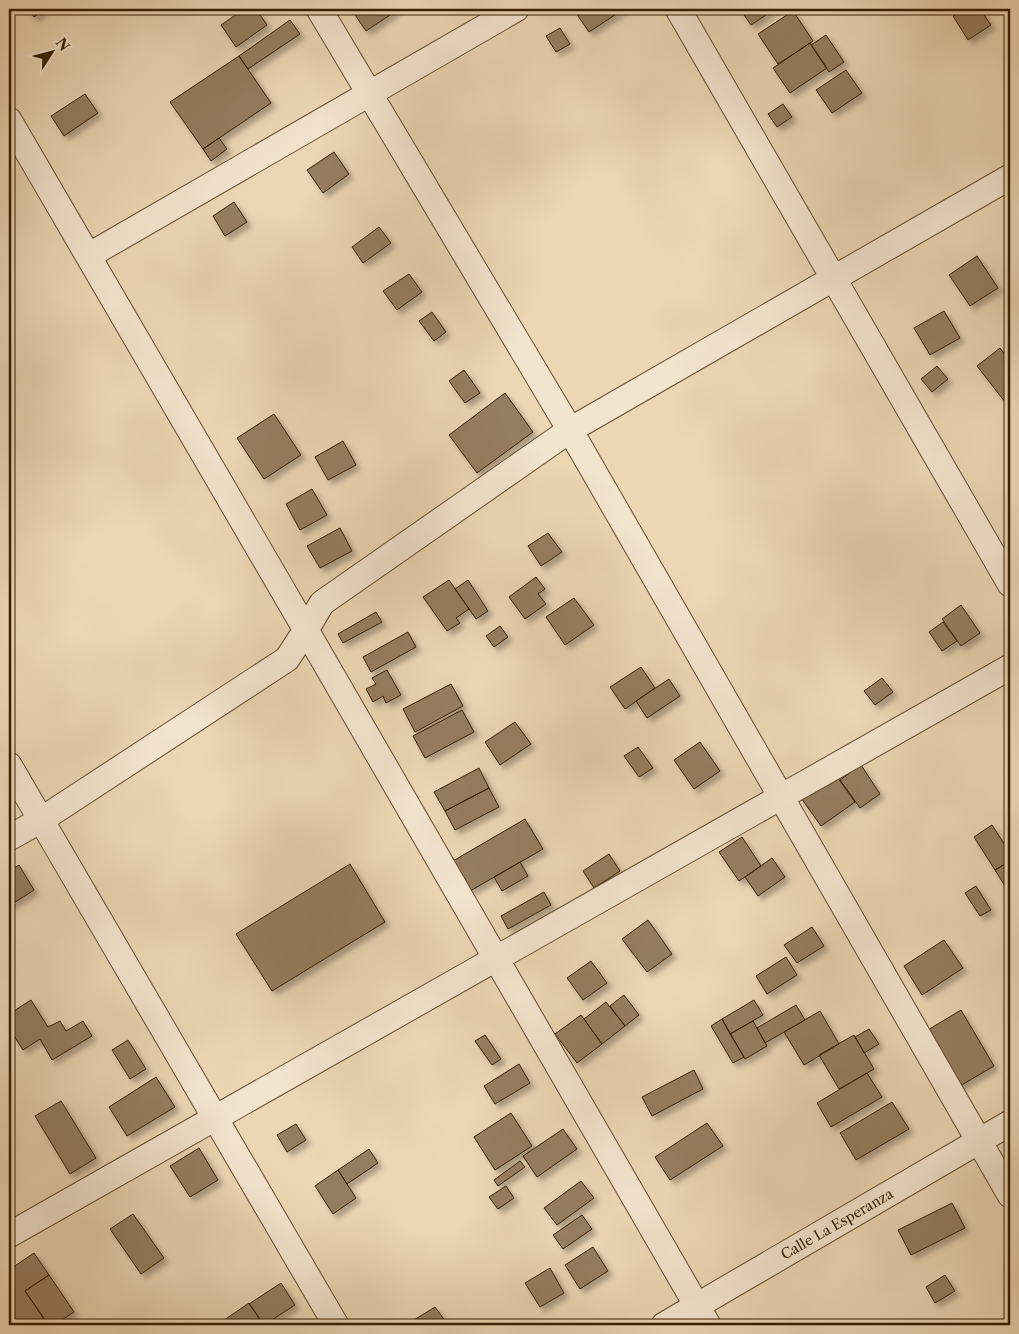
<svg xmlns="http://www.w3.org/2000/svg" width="1019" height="1334" font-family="'Libre Caslon Text',serif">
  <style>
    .building { fill: #957e5e; stroke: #361e00; filter: url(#shadow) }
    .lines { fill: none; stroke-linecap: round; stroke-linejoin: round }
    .minor-casing { stroke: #644c2d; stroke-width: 27 }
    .minor { stroke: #f3e4ce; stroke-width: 25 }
    .labels { text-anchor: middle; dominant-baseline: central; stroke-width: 4.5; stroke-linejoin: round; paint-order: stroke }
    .street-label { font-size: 14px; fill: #361e00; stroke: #f3e4ce }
  </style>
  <defs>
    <filter id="shadow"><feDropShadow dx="4.5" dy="4.5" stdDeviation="2.5" flood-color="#0004"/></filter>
  </defs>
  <rect width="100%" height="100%" fill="#ecd6b4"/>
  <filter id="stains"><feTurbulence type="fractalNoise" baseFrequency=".004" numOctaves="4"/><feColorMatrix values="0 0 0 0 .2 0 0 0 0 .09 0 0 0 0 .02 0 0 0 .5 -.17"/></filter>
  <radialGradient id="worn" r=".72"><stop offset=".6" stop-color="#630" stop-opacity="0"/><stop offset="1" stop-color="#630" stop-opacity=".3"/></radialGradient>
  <path class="building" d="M28,9h14l1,2 -9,6z
    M244,9h12l11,16 -31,22 -15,-22z
    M351,9h48l-33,22z
    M577,9h47l-35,23 -15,-22z
    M740,9h35l-24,16z
    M964,9h16l11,16 -23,15 -15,-24z
    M793,11l20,30 -35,23 -20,-30z
    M290,20l10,14 -52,35 -9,-13z
    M560,28l10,16 -14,8 -10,-16z
    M826,35l18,27 -15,10 -18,-27z
    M810,43l17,25 -37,25 -17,-25z
    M239,56l32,47 -68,46 -33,-47z
    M846,70l16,23 -30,20 -16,-23z
    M85,94l13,19 -34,23 -13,-20z
    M783,104l9,13 -15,10 -9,-13z
    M219,138l8,11 -16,12 -8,-12z
    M334,152l15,22 -26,19 -16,-23z
    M234,202l13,20 -22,14 -12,-20z
    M379,227l12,16 -28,20 -11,-16z
    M977,256l21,32 -28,18 -21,-31z
    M409,274l13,18 -25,18 -14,-19z
    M944,311l16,27 -30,17 -16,-27z
    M432,312l14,20 -12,9 -15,-20z
    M1000,348l10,13v37l-5,4 -28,-36z
    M937,366l11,13 -16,13 -11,-13z
    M464,370l16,23 -15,10 -16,-22z
    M505,393l28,39 -56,41 -28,-38z
    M274,414l27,41 -37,24 -27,-41z
    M343,441l13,24 -28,15 -13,-23z
    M312,489l15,26 -27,15 -14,-26z
    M340,528l12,23 -32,17 -13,-22z
    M548,533l14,19 -21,14 -13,-20z
    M536,577l9,12 -7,5 8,10 -21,15 -16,-22z
    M449,580l20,29 -13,9 4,5 -13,8 -24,-34z
    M468,580l20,31 -12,8 -21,-30z
    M574,598l20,27 -29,20 -19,-28z
    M961,605l19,28 -19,13 -19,-27z
    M376,612l6,10 -39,21 -5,-9z
    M943,622l14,19 -15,10 -13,-19z
    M500,626l8,11 -14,10 -8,-11z
    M408,632l8,15 -45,25 -8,-15z
    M641,667l14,21 -30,21 -15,-22z
    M387,670l14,25 -15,8 -3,-7 -10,6 -7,-13 10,-5 -4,-6z
    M882,678l11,14 -18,13 -11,-14z
    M669,679l11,17 -33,22 -11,-17z
    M451,684l12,22 -48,26 -12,-23z
    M462,710l12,22 -49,26 -12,-22z
    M515,722l16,22 -31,21 -15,-23z
    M700,742l20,29 -26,18 -20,-29z
    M638,747l15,21 -14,9 -15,-21z
    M861,765l19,29 -20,14 -20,-28z
    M479,768l10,20 -44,23 -11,-19z
    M835,774l20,28 -34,24 -20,-28z
    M489,788l10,19 -44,23 -10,-19z
    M525,819l18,30 -73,42 -17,-30z
    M992,825l18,28v8l-15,9 -21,-33z
    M742,837l19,29 -22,15 -20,-29z
    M609,854l11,17 -26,17 -11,-17z
    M772,858l13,19 -27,19 -13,-19z
    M1010,861v33l-15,-24z
    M520,862l8,14 -26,15 -8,-14z
    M350,864l35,58 -113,69 -36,-57z
    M19,865l15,25 -25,16v-35z
    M976,886l15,24 -11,6 -15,-23z
    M544,892l7,13 -43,24 -7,-13z
    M648,920l24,34 -25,18 -25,-33z
    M812,927l12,19 -27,17 -13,-18z
    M944,940l19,28 -41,27 -18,-29z
    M786,957l11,18 -30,19 -11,-18z
    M591,961l16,22 -24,17 -16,-22z
    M624,995l15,20 -14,11 -15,-20z
    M31,1000l17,27 12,-6 6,10 17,-10 9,15 -40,24 -12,-21 -17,11 -14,-22v-14z
    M754,1000l9,15 -33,19 -8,-15z
    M606,1002l19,24 -23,18 -18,-25z
    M796,1005l9,15 -40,23 -8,-15z
    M961,1010l33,56 -39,23 -32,-56z
    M820,1011l19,33 -35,21 -20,-33z
    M581,1015l21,29 -25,19 -22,-29z
    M722,1019l22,38 -11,6 -22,-37z
    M753,1021l14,25 -22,13 -15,-25z
    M869,1029l10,15 -15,9 -9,-16z
    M485,1035l16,24 -9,6 -17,-24z
    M854,1035l20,34 -35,20 -20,-34z
    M128,1040l18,29 -16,10 -18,-29z
    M519,1064l11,19 -35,21 -11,-18z
    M694,1070l9,19 -51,27 -10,-19z
    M867,1073l15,24 -51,30 -14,-24z
    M156,1077l19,30 -48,29 -18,-29z
    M61,1101l35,57 -26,16 -35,-58z
    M892,1102l17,27 -53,31 -16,-27z
    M511,1113l21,33 -37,24 -21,-33z
    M707,1123l16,23 -53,34 -15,-23z
    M296,1124l10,16 -19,12 -10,-17z
    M563,1129l14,20 -40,28 -14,-21z
    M199,1148l19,32 -28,17 -20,-31z
    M369,1149l9,14 -31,21 -9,-14z
    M520,1161l5,6 -27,19 -4,-6z
    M338,1170l18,28 -23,16 -18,-28z
    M581,1181l13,17 -37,27 -13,-17z
    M506,1186l8,12 -16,11 -9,-12z
    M952,1203l13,25 -54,27 -13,-25z
    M133,1214l31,44 -23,16 -31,-45z
    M582,1215l10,14 -29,20 -10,-14z
    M593,1247l15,24 -28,18 -15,-24z
    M34,1253l15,22 -24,16 19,27 -10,7h-21l-4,-6v-17l3,-2 -3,-5v-25z
    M550,1268l14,25 -24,14 -15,-24z
    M49,1275l25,37 -20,13h-6l-23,-34z
    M945,1275l10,16 -20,12 -9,-16z
    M281,1283l14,22 -31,20 -15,-21z
    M249,1303l15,22h-47z
    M435,1307l13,18h-37l-2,-2z"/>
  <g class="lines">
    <defs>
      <path id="minor" d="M319,9l251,421 440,765
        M678,9l332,575
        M9,120l297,510 402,695
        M88,256l428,-247
        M9,765l327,560
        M9,838l32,-18 246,-161 19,-29 16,-27 248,-173 440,-253
        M9,1235l1001,-568
        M664,1325l346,-202"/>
    </defs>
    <use href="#minor" class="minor-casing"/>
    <use href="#minor" class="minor"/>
  </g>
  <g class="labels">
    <g class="street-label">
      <text transform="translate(837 1224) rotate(-30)">Calle La Esperanza</text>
    </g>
  </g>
  <rect width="1019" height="1334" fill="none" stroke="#ecd6b4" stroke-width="30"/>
  <rect x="10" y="10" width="999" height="1314" fill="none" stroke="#361e00" stroke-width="2.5"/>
  <rect x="15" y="15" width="989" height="1304" fill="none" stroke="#361e00"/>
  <g transform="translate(52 52) rotate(54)" stroke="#f3e4ce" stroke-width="4" paint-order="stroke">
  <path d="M0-4L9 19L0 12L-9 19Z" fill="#361e00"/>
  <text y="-8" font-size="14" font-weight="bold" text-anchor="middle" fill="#361e00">N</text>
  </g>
  <rect width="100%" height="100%" filter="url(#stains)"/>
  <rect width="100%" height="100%" fill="url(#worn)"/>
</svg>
